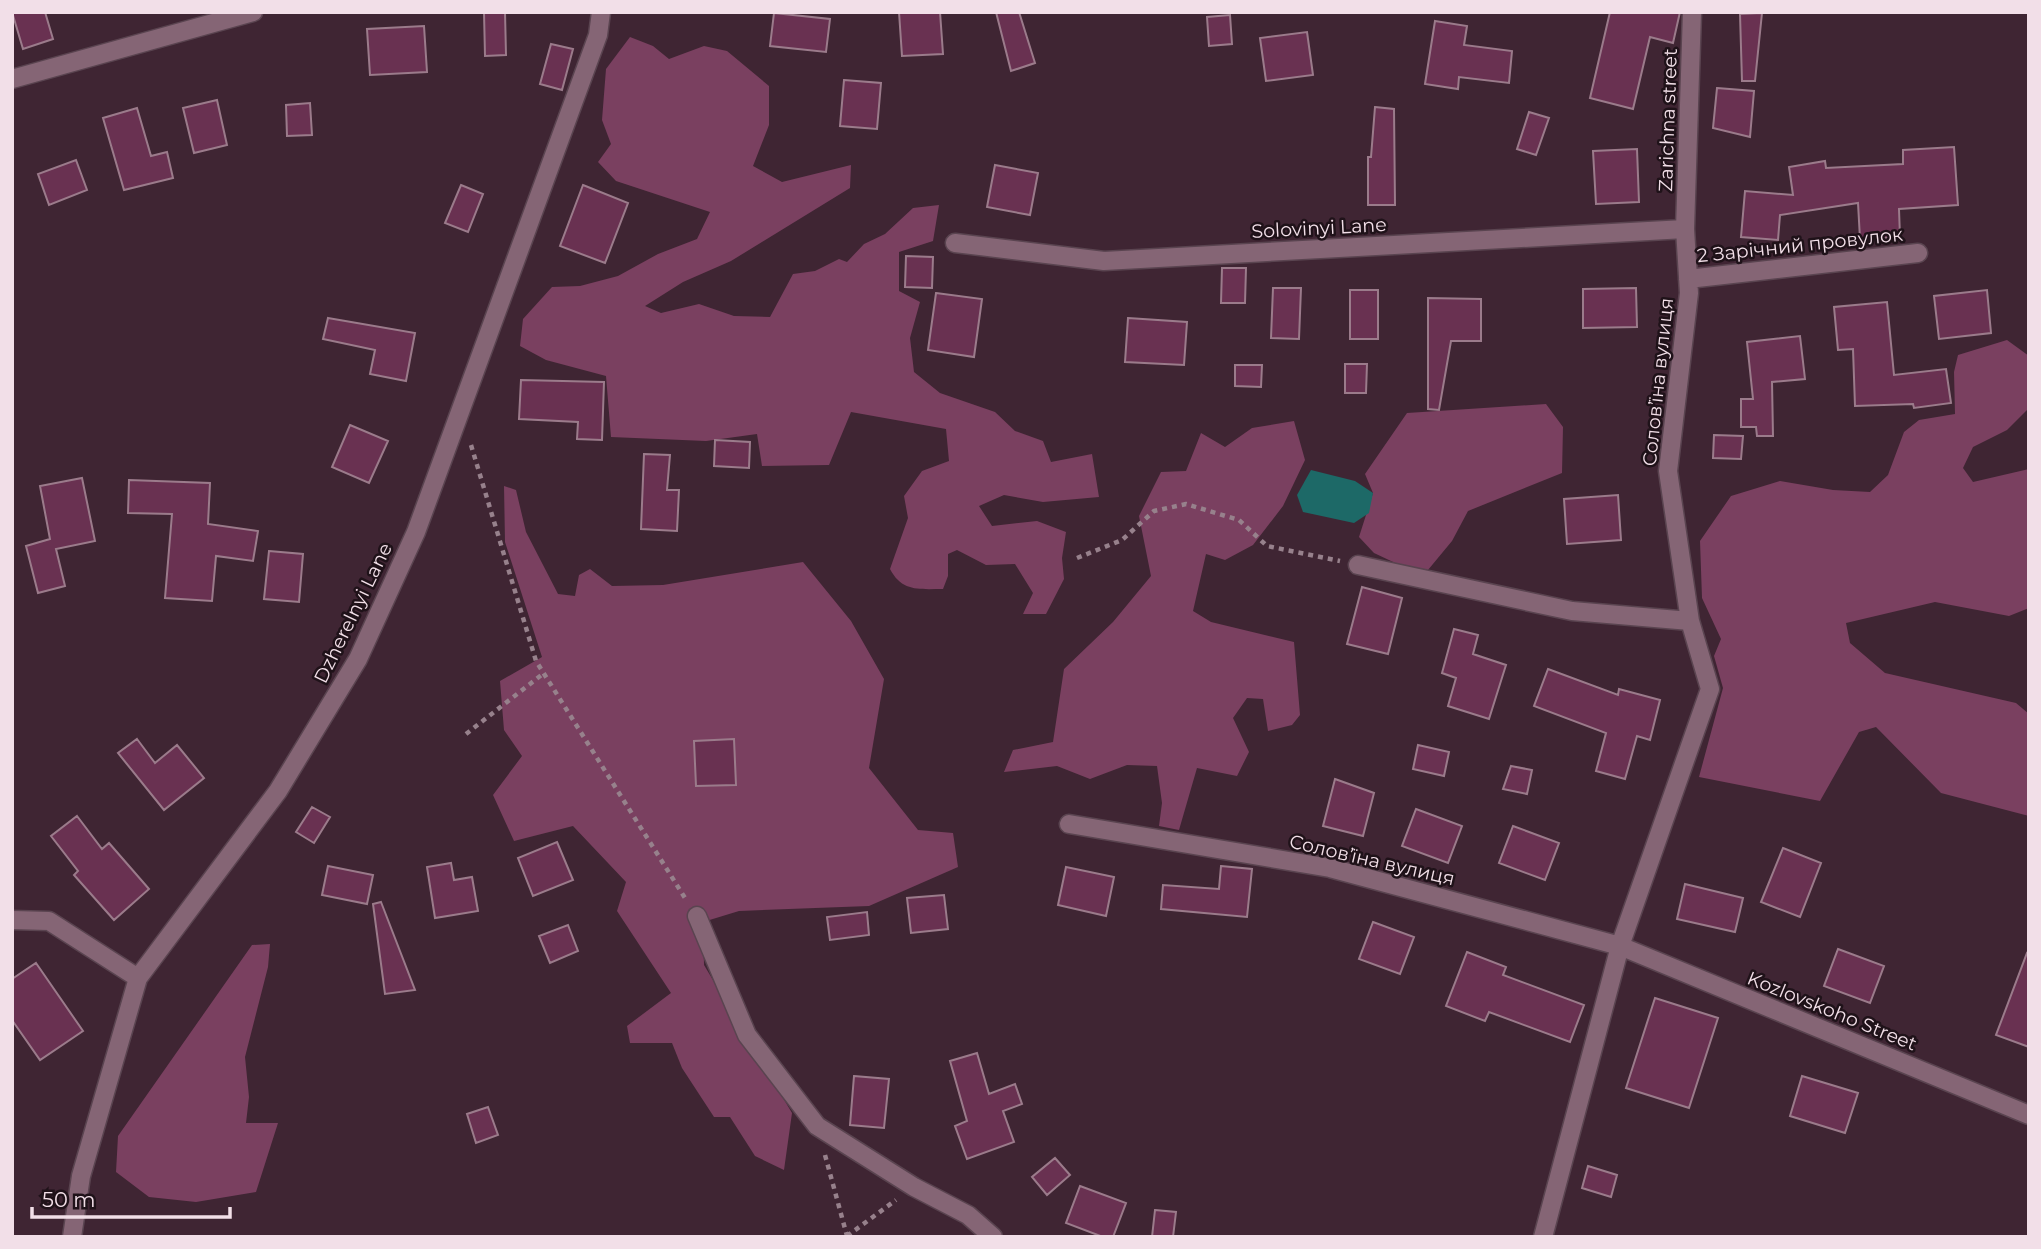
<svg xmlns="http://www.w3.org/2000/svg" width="2041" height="1249" font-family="Montserrat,sans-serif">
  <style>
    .forest { fill: #7a4060 }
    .water { fill: #1d6967 }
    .building { fill: #693151; stroke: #9b7b8b; stroke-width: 2 }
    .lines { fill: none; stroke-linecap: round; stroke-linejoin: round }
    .minor-casing { stroke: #5a4450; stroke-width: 21 }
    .tertiary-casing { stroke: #5a4450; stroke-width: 21 }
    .path { stroke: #97818c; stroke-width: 4.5; stroke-dasharray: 5 5; stroke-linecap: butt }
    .minor { stroke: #856575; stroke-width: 18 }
    .tertiary { stroke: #856575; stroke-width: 18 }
    .labels { text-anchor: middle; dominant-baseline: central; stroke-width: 5; stroke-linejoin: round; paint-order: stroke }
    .street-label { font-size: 19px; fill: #f2dfe8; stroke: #1f1219 }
  </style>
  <rect width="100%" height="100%" fill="#3f2533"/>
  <path class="forest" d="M630,37l23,9 16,13 35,-13 23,5 42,35v39l-16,41 29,16 69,-17 -1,23 -119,73 -48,21 -38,24 16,7 38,-9 35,12 36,1 23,-43 22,-3 24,-12 8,3 17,-18 21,-10 28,-26 26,-3 -6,36 -34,11v39l21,11 -10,36 4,34 26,21 55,19 20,19 28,10 8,21 41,-8 7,43 -56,5 -39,-7 -25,11 13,20 45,-5 29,11 -4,26 2,21 -18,35h-23l10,-21 -18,-29 -29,1 -29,-15 -9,4v22l-5,13c-24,0 -41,3 -53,-20l18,-51 -4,-22 18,-25 27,-10 -3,-32 -95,-17 -22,53 -67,1 -5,-32 -51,7 -95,-4 -5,-61 -60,-16 -26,-14 3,-27 29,-32 28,-1 38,-10 40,-22 39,-15 13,-27 -94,-31 -18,-19 13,-18 -9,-24 4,-51z
    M2007,340l22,16v52l-22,22 -34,17 -10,21 10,14 56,-13v139l-20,8 -74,-14 -89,21 4,20 35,30 131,30 13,11v102l-88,-23 -65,-66 -17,5 -39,69 -121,-24 24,-89 -9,-32 7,-17 -19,-41 -2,-57 31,-45 49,-15 53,9 37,2 18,-17 16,-43 15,-12 36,-6 -1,-42 4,-17z
    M1546,404l17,23 -1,46 -94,38 -16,30 -29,35 -49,-23 -15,-16 14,-44 -8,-19 42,-61z
    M1294,421l11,39 -22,46 -30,39 -28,15 -19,-6 -13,57 18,11 83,20 6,73 -8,10 -24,6 -5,-32 -16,-1 -14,20 16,34 -12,24 -40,-8 -18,62 -20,-4 3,-23 -5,-37 -30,-1 -37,14 -33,-13 -53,6 9,-22 40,-8 11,-73 49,-47 38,-46 -12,-60 22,-44 25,-1 15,-38 24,14 27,-19z
    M504,486l12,4 10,42 32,62 17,2 4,-21 11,-6 22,17 51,-1 140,-23 48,59 33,58 -15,89 49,62 35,3 5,34 -89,39 -130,5 -36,11 1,43 88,148 -8,57 -29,-14 -25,-39h-16l-32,-49 -10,-25h-42l-3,-17 44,-33 -54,-82 9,-29 -53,-56 -59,15 -21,-46 29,-39 -18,-26 -4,-49 42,-24 -37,-115z
    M270,944l-2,23 -23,90 4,40 -3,26h32l-22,69 -60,10 -47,-5 -33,-25 2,-36 134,-191z"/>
  <path class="water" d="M1311,470l44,11 18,12 -4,20 -15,10 -51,-11 -6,-17z"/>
  <path class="building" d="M12,12h33l8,27 -30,10z
    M484,12h21l1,43 -21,1z
    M899,12h41l3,42 -41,2z
    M996,12h23l16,51 -24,8z
    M1610,12h70l-7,31 -23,-6 -17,72 -43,-11z
    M774,13l56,6 -4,33 -56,-6z
    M1762,13l-7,68h-13l-2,-67z
    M1230,15l2,29 -23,2 -2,-29z
    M1435,21l32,5 -3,19 48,6 -3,32 -50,-6 -1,12 -33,-5z
    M424,26l3,46 -57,3 -3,-46z
    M1307,32l6,43 -47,6 -6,-43z
    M551,44l22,5 -11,41 -22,-6z
    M844,80l37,3 -4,46 -37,-3z
    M1717,88l37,3 -4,46 -37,-9z
    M217,100l10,45 -33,8 -11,-45z
    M310,103l2,32 -25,1 -1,-31z
    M1375,107l19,2 1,96h-27v-48h3z
    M137,108l14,48 16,-4 6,26 -49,12 -21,-72z
    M1529,112l20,6 -13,37 -19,-6z
    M1954,147l4,58 -59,4 1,28 -40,2 -2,-36 -78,12 -2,25 -37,-3 4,-46 48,4 -4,-28 36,-6 1,7 77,-4v-14z
    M1637,149l2,53 -43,2 -3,-53z
    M76,160l11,30 -38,15 -11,-31z
    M995,165l43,8 -8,42 -43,-8z
    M461,185l22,9 -15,38 -23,-9z
    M583,185l45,18 -23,60 -45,-17z
    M906,256l27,1 -1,31 -27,-1z
    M1222,268h24l-1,35h-24z
    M1273,288h28l-2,51 -28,-1z
    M1636,288l1,39 -54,1v-39z
    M1350,290h28v49h-28z
    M1987,290l4,43 -52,6 -5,-43z
    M936,293l46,6 -8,58 -46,-7z
    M1428,298l53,1v42h-30l-12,69 -11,-1z
    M1887,302l7,73 52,-6 5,34 -37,5 -1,-4 -58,2 -2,-57 -15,1 -4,-43z
    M328,318l87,15 -9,48 -36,-7 5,-24 -52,-11z
    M1128,318l59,4 -3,43 -59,-3z
    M1800,336l5,43 -33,3 1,54h-16l-1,-9h-15v-28h12l-6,-57z
    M1345,364h22l-1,29h-21z
    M1235,365h27l-1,22 -26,-1z
    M521,380l83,2 -2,58 -25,-1 1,-17 -59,-3z
    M350,425l38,16 -19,42 -37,-16z
    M1714,435l29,1 -2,23 -28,-1z
    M715,440l35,2 -1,26 -35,-2z
    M644,454l26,1 -3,35h12l-2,41 -36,-2z
    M82,478l13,63 -39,8 9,37 -27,7 -12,-47 24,-7 -10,-53z
    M129,480l81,3 -2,41 50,7 -5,30 -37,-5 -4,45 -47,-3 7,-84 -44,-1z
    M1618,495l3,45 -54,4 -3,-45z
    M269,551l34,3 -4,48 -35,-3z
    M1362,587l40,11 -14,56 -41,-10z
    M1454,629l24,6 -5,19 33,11 -17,54 -41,-13 8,-28 -14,-5z
    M1548,669l70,26 1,-6 41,11 -10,40 -13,-4 -12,43 -29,-8 10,-38 -72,-27z
    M137,739l18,24 22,-18 27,33 -40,32 -46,-57z
    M734,739l2,46 -40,1 -2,-45z
    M1418,745l31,7 -5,24 -31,-7z
    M1511,766l21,4 -5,24 -24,-5z
    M1335,779l39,14 -11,43 -40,-10z
    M312,807l18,10 -16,26 -18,-11z
    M1416,809l46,17 -14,37 -46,-17z
    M77,816l25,33 7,-6 40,46 -35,31 -40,-45 4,-4 -27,-35z
    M1513,826l46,17 -14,37 -46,-17z
    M557,842l16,38 -40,16 -15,-38z
    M1783,848l38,15 -21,54 -39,-15z
    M451,863l3,17 18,-3 6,34 -43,7 -8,-51z
    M328,866l45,9 -6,29 -45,-9z
    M1221,866l31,3 -5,48 -86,-8 2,-24 56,4z
    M1066,867l48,10 -8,39 -48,-11z
    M1685,884l58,14 -8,34 -58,-13z
    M944,895l4,34 -37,4 -4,-35z
    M381,902l34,88 -30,4 -12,-90z
    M867,912l2,23 -39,5 -3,-23z
    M1373,922l41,15 -14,37 -41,-15z
    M568,925l10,26 -28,12 -11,-27z
    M1838,949l46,17 -14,37 -46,-17z
    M1467,952l39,15 -3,8 81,30 -14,37 -81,-30 -4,9 -39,-15z
    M2027,953l2,1v93l-33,-12z
    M36,963l47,68 -43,29 -28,-40v-41z
    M1655,998l63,20 -29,90 -63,-20z
    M977,1053l12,41 26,-10 7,20 -19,7 11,31 -47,17 -12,-33 12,-5 -17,-60z
    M854,1076l35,3 -5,49 -34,-3z
    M1802,1076l56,17 -13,40 -55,-17z
    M488,1107l10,28 -22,8 -9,-29z
    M1055,1158l15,17 -23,20 -15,-18z
    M1588,1166l29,9 -6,22 -29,-9z
    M1080,1186l46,17 -13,34h-10l-37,-14z
    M1155,1210l21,2 -3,25h-21z"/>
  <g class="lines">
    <defs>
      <path id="minor" d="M955,243l149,18 581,-32
        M1688,279l230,-26
        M1358,565l214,46 118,10
        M1069,824l261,44 290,78 409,169
        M697,916l50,119 70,91 97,61 54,28 25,22
        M12,920l37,1 89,57
        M72,1237l9,-61 57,-198 140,-187 80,-132 58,-127 182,-497 3,-23
        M1543,1237l77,-291 90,-257 -20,-68 -22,-150 21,-178 -4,-64 7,-217"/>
      <path id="tertiary" d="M12,79l241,-67"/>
    </defs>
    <use href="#minor" class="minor-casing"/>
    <use href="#tertiary" class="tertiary-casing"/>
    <path class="path" d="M471,445l65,216 149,237
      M1077,558l45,-18 32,-29 32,-7 53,16 28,26 73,15
      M466,734l78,-61
      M825,1155l22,81
      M847,1236l49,-36"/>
    <use href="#minor" class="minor"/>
    <use href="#tertiary" class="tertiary"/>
  </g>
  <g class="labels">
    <g class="street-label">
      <text transform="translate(1668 120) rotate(-88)">Zarichna street</text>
      <text transform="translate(1319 228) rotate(-3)">Solovinyi Lane</text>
      <text transform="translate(1800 245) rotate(-6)">2 Зарічний провулок</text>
      <text transform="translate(1658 382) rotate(-84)">Соловʼїна вулиця</text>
      <text transform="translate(353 613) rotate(-64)">Dzherelnyi Lane</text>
      <text transform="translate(1372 860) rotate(13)">Соловʼїна вулиця</text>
      <text transform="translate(1832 1011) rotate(22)">Kozlovskoho Street</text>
    </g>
  </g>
  <rect width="2041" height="1249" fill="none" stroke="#f2dfe8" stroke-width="28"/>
  <path d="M32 1207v10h198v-10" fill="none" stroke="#f2dfe8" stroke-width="3.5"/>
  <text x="42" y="1207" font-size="21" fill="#f2dfe8" stroke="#1f1219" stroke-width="5" paint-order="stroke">50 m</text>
</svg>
